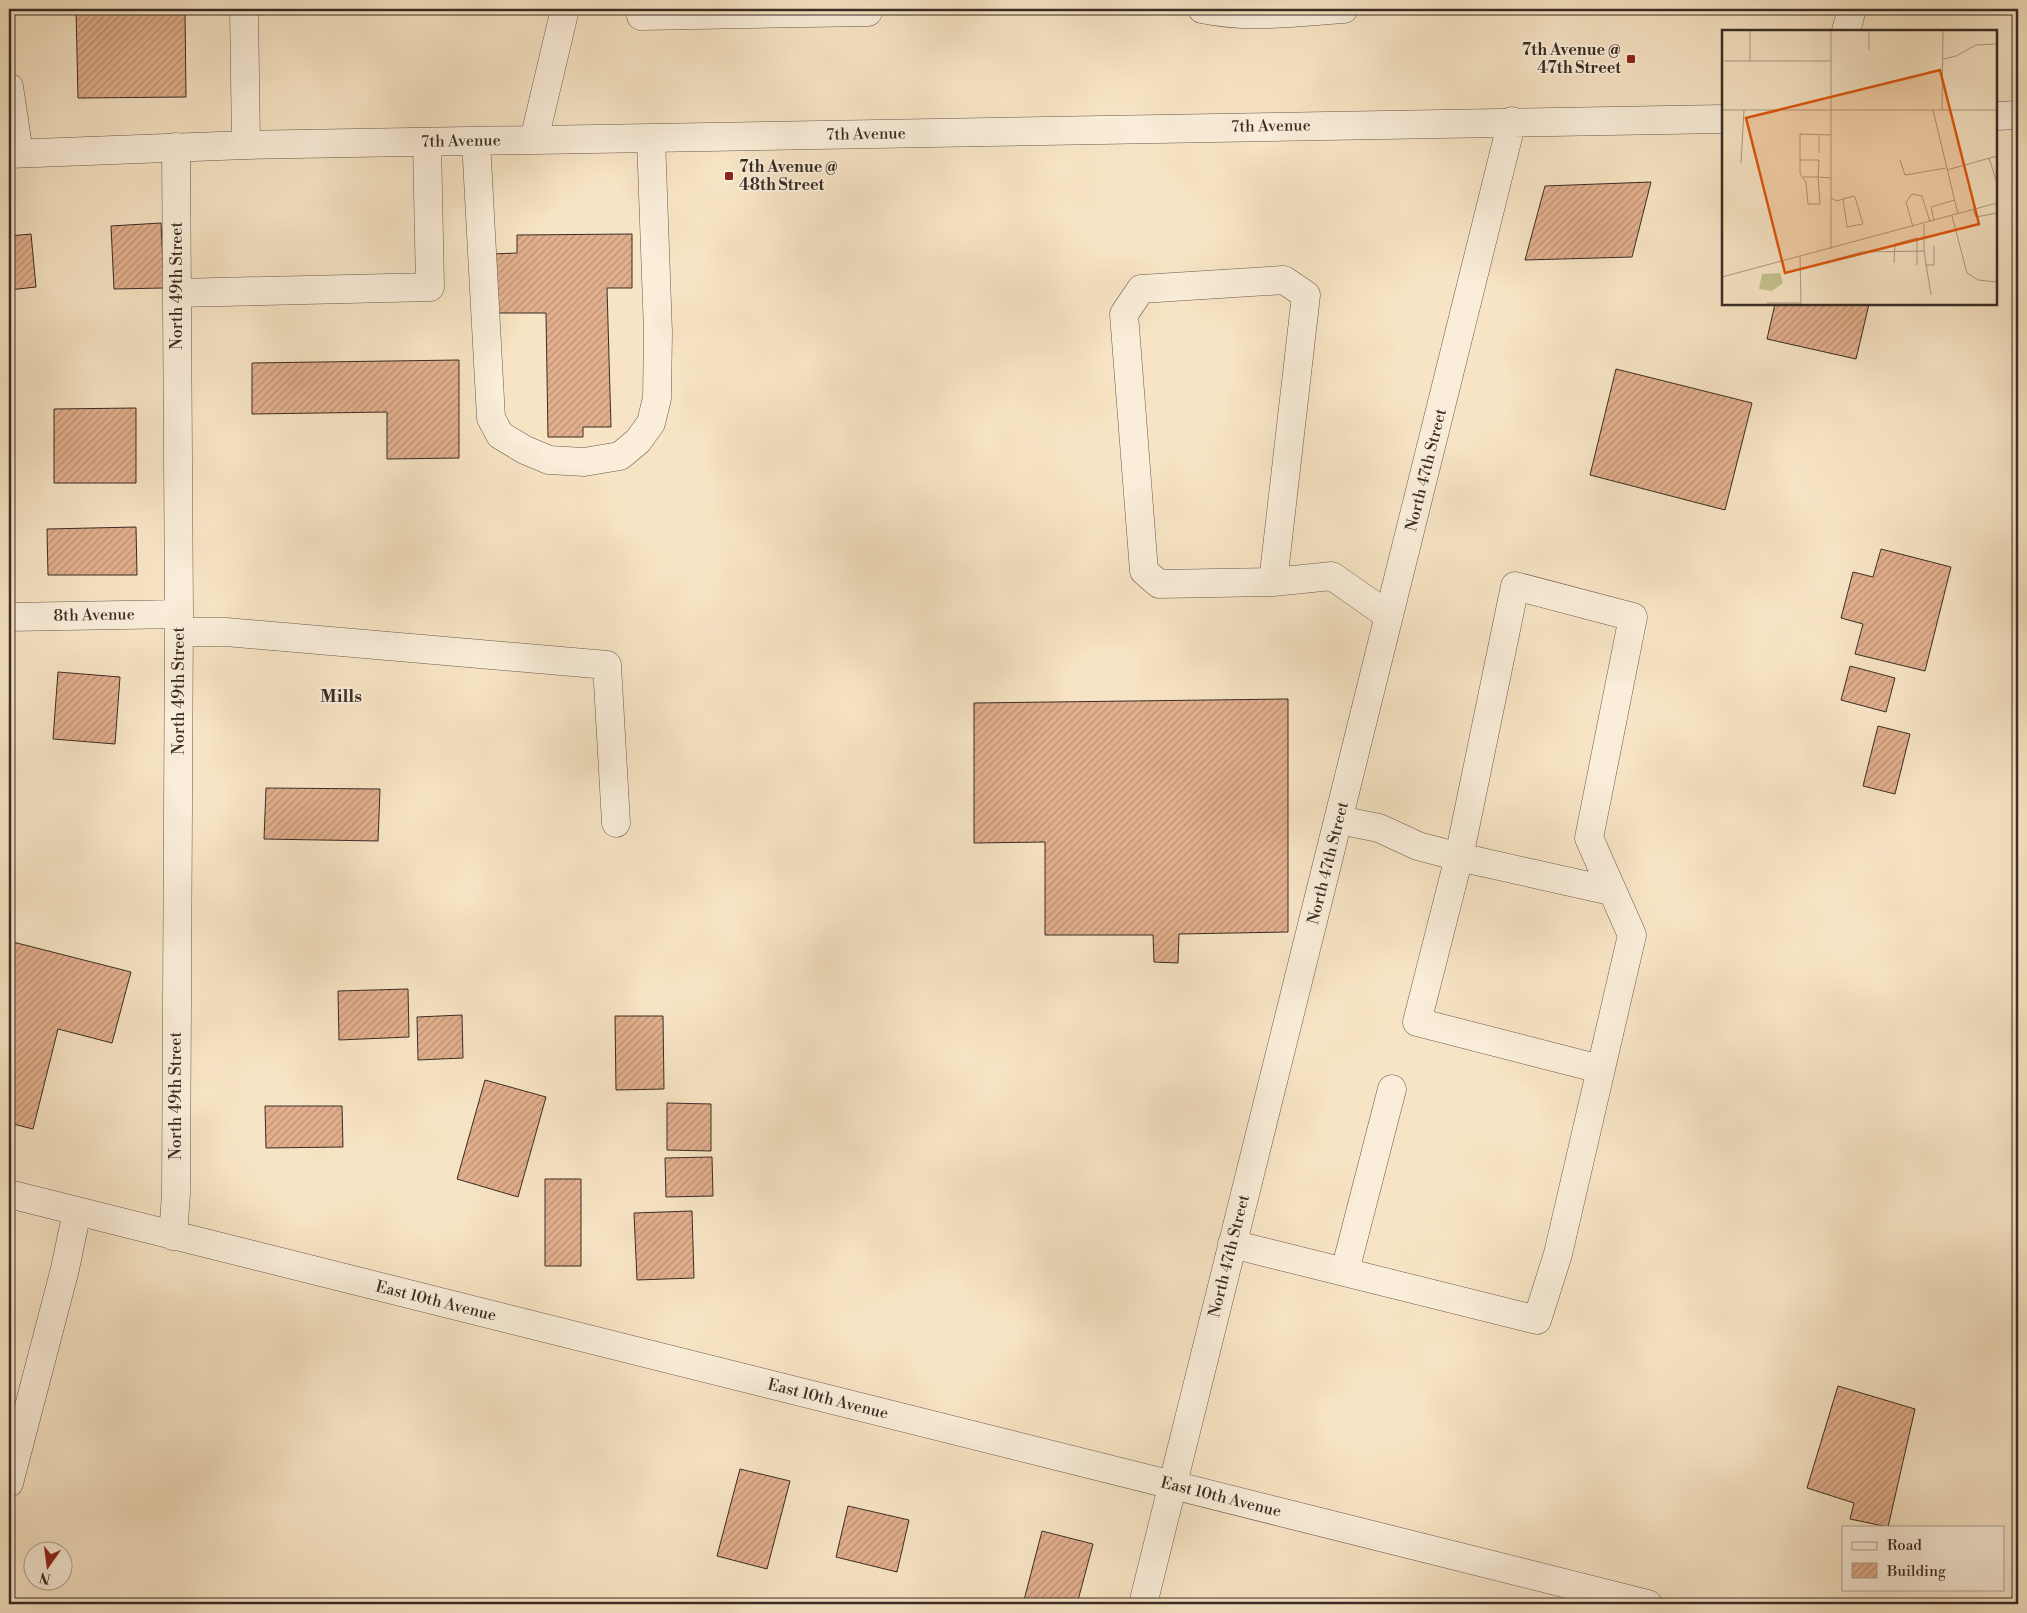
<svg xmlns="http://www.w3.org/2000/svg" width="2027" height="1613" font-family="'Libre Bodoni',serif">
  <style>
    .building { fill: url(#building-hatch); stroke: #392c25 }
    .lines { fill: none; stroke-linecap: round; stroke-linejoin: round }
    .minor-casing { stroke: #685a4d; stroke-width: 29 }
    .minor { stroke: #faedd9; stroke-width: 28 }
    .poi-dot { fill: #8f2418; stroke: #faedd9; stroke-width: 2 }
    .labels { text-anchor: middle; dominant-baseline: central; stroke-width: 4; stroke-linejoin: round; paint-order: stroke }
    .poi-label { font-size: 16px; font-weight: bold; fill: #392c25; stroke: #faedd9; text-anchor: end }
    .street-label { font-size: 16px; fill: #392c25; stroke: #faedd9 }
    .neighbourhood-label { font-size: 18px; font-weight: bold; fill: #392c25; stroke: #faedd9 }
    .inset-road { fill: none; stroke: #ab9a84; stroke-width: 1 }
    .view { fill: #df570d; fill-opacity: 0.15; stroke: #df570d; stroke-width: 2.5 }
    .inset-edge { fill: none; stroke: #392c25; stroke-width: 2.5 }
  </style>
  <defs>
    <pattern id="building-hatch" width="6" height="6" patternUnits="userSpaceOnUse" patternTransform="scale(1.25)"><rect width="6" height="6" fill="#e3b08e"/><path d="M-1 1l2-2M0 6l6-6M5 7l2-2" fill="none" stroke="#b98f74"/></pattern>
  </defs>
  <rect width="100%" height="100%" fill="#f7e4c4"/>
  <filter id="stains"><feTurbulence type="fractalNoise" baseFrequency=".004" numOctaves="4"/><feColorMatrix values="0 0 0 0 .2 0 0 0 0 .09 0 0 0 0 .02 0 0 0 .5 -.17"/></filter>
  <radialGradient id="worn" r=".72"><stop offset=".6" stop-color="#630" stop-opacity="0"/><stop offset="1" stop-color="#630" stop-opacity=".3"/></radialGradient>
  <path class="building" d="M76,9h109l1,88 -108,1z
    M1651,182l-19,75 -107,3 20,-74z
    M161,223l3,65 -50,1 -3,-63z
    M31,234l5,53 -27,3v-54z
    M632,234v54h-25l4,139h-28v10h-35l-2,-124h-53l-1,-59 25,-1v-18z
    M1775,304h94l-13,55 -89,-20z
    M459,360v98l-72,1v-47l-135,2v-51z
    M1616,369l136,34 -27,107 -135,-35z
    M136,408v75h-82v-74z
    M136,527l1,48h-89l-1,-46z
    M1881,549l70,18 -26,104 -70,-17 8,-30 -22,-6 12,-46 20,5z
    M1850,666l45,12 -9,34 -45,-12z
    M58,672l62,5 -5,67 -62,-5z
    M1288,699v233l-109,2 -1,29 -24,-1 -1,-27h-108v-93l-71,1v-140z
    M1878,726l32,8 -15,60 -32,-8z
    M266,788l114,1 -2,52 -114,-2z
    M9,941l122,31 -19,71 -54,-14 -25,100 -24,-6z
    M408,989l1,48 -70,3 -1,-49z
    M462,1015l1,43 -45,2 -1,-43z
    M615,1016h48l1,73 -48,1z
    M485,1080l61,17 -28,100 -61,-18z
    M667,1103l44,1v47l-44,-1z
    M265,1106h77l1,41 -77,1z
    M712,1157l1,39 -47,1 -1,-39z
    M545,1179h36v87h-36z
    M692,1211l2,67 -57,2 -3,-67z
    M1838,1386l77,23 -27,118 -38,-8 4,-16 -47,-15z
    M740,1469l50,12 -23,88 -50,-13z
    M848,1506l61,14 -12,52 -61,-15z
    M1042,1531l51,13 -16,60h-54z"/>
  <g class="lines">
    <defs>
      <path id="minor" d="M244,9l2,136
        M643,9l-2,7 227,-4 1,-3
        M1202,9c47,10 95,3 142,0
        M1846,31l6,-22
        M9,87l10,66
        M1996,116l22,-1
        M534,140l31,-131
        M476,141l15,277 9,17 25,15 24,10 35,2 36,-6 18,-15 13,-18 6,-25 1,-66 -7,-194
        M9,154l237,-9 1477,-26
        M177,293l253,-6 -3,-145
        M1273,582l33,-287 -22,-15 -143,9 -17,25 20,257 15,13 114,-2 59,-6 57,40
        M9,617l170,-3
        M179,632h47l381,33 9,158
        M1339,820l40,8 39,18 41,11 -42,165 183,47
        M9,1194l1639,410
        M173,1236l3,-42 3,-580 -3,-467
        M1232,1244l305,76 21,-66 74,-319 -43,-97 44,-221 -118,-31 -56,271 152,34
        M1345,1271l47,-182
        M9,1483l56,-214 12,-58
        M1143,1604l369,-1483"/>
    </defs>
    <use href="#minor" class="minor-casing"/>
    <use href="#minor" class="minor"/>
  </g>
  <g class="poi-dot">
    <rect x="1626" y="54" width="10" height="10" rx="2.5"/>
    <rect x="724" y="171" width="10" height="10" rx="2.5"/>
  </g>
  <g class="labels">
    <g class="poi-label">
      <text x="1621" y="50">7th Avenue @<tspan x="1621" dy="18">47th Street</tspan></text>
      <text x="739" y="167" text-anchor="start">7th Avenue @<tspan x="739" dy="18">48th Street</tspan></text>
    </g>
    <g class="street-label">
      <text transform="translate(1271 126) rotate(-1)">7th Avenue</text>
      <text transform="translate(866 134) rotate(-1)">7th Avenue</text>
      <text transform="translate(461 141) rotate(-1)">7th Avenue</text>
      <text transform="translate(177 286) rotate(-90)">North 49th Street</text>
      <text transform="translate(1426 470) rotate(-76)">North 47th Street</text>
      <text transform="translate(94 615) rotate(-1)">8th Avenue</text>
      <text transform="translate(179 691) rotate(-90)">North 49th Street</text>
      <text transform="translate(1328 863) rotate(-76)">North 47th Street</text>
      <text transform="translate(176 1096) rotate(-90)">North 49th Street</text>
      <text transform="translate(1229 1256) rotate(-76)">North 47th Street</text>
      <text transform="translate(436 1301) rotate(14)">East 10th Avenue</text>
      <text transform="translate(828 1399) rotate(14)">East 10th Avenue</text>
      <text transform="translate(1221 1497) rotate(14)">East 10th Avenue</text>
    </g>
    <g class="neighbourhood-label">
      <text x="341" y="696">Mills</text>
    </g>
  </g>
  <g transform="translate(1722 30)">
    <rect width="275" height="275" fill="#f7e4c4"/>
    <path d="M58,243l3,10 -11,8 -13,-2 3,-15z" fill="#c4c28f"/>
    <path class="inset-road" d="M28,1v30M109,1v218M147,1v19M221,29l13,-3 20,-11 21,-1M2,31h107M0,80h275M211,80l25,104M220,80l1,-79M97,123v-18M267,128l8,25M78,130h19l-1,17 13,1M178,130l5,15 41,-7M19,133l3,-53M225,140l50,-14M81,147h15l2,27h-12l-2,-22 -6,-8v-40l31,1M109,168l6,3 6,-2 11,-3 1,1 8,27 -16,3 -4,-28M251,180l3,7 21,-4M230,186l15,57 11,7 19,2M212,191l-3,-14 24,-7M191,197l-7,-25 6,-8 10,2 8,26M202,221l7,44M172,233l1,-19 22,-6v27M203,235h9v-19M79,239l61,-17 62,-1v-27M0,247l275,-74M45,273h34l-1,-46"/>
    <path class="view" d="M218,40l39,154 -194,49 -39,-155z"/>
    <rect width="275" height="275" class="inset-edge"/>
  </g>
  <rect width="2027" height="1613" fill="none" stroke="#f7e4c4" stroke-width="30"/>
  <rect x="10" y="10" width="2007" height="1593" fill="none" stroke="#392c25" stroke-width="2.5"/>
  <rect x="15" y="15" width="1997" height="1583" fill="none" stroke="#392c25"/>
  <rect x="1842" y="1526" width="162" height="65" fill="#faedd9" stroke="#ada091"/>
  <rect x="1852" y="1542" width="25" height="8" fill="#faedd9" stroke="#ada091"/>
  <text x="1887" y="1550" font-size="15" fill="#392c25">Road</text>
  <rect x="1852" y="1563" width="25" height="15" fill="url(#building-hatch)" stroke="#ada091"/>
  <text x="1887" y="1576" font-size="15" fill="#392c25">Building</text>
  <g transform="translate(48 1566) rotate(194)"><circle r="24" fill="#faedd9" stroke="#ada091"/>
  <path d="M0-4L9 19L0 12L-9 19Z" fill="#8f2418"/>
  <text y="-8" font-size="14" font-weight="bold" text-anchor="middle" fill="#392c25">N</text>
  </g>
  <rect width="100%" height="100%" filter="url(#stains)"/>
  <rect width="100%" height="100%" fill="url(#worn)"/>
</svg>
